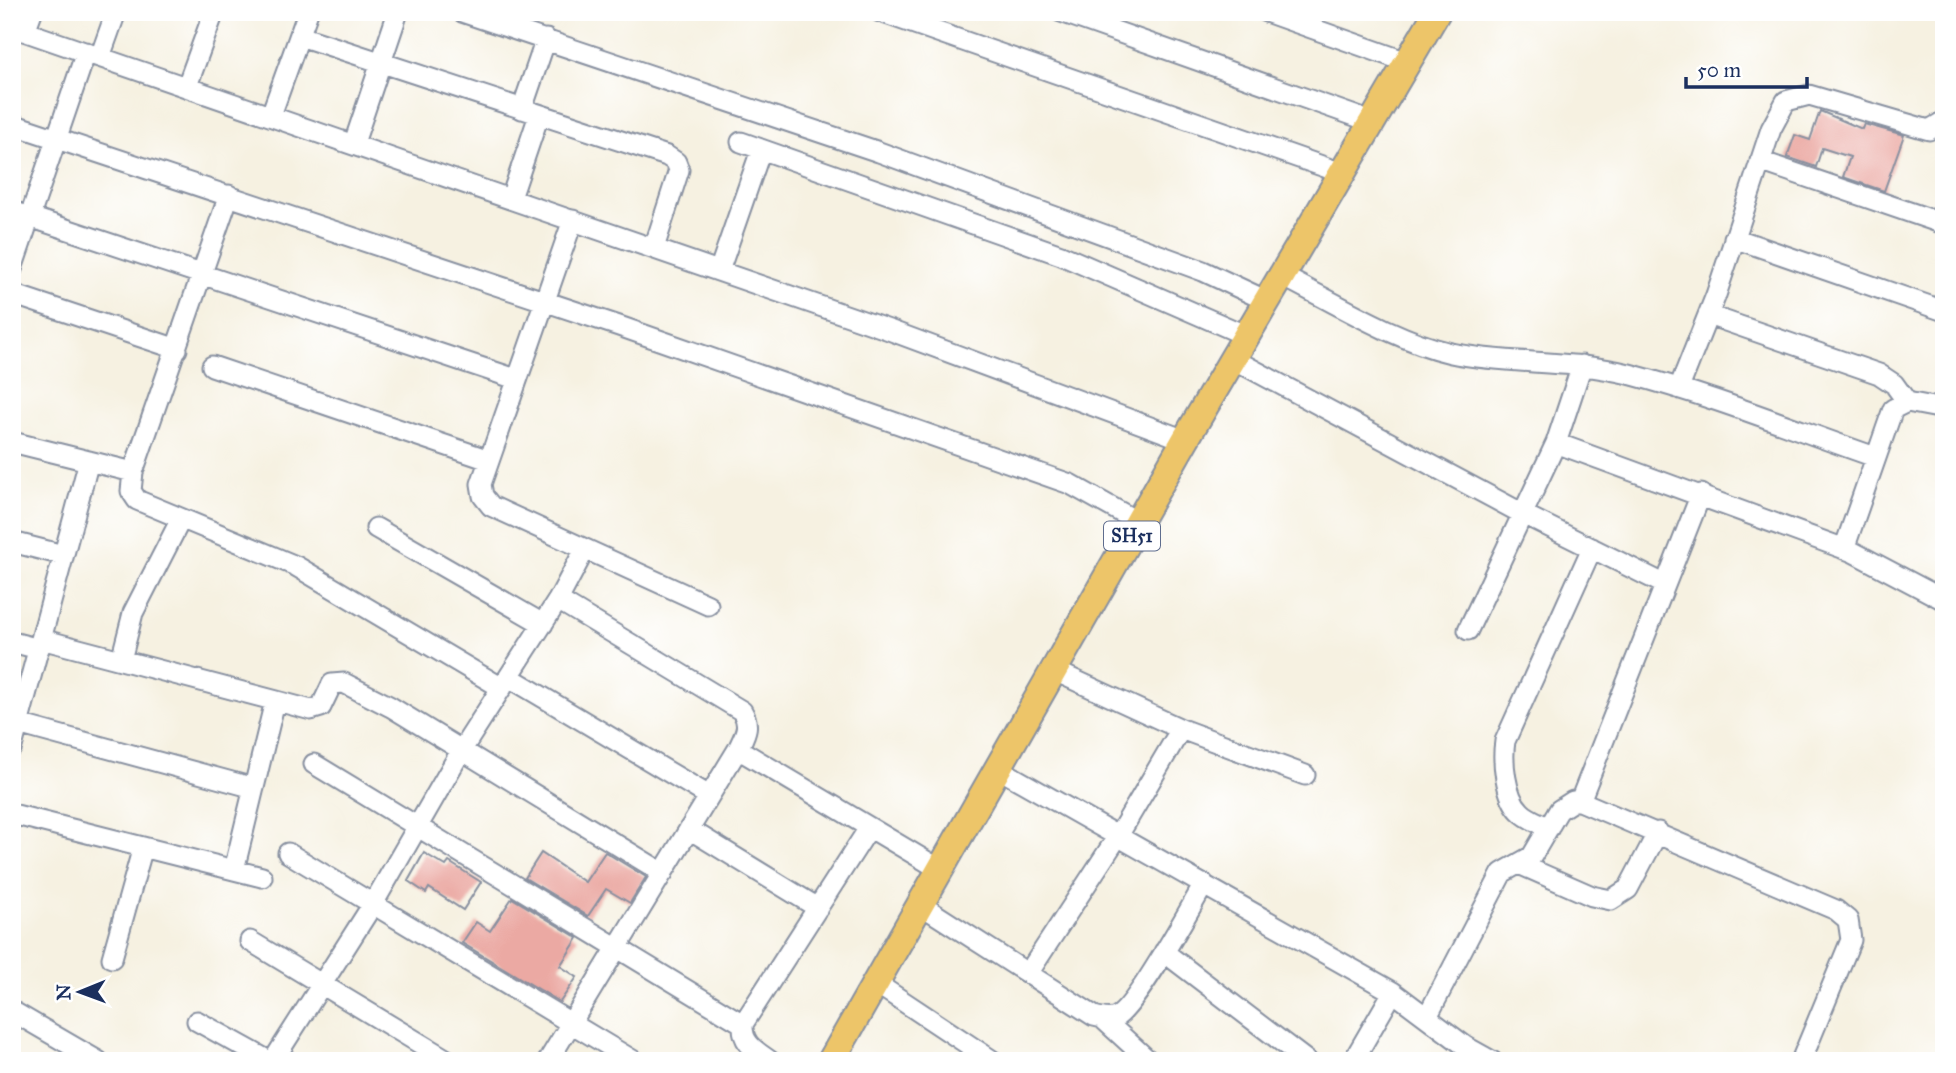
<svg xmlns="http://www.w3.org/2000/svg" width="1956" height="1073" font-family="'IM FELL Great Primer',serif">
  <style>
    .building { fill: #eba9a3 }
    .lines { fill: none; stroke-linecap: round; stroke-linejoin: round }
    .minor-casing { stroke: #8890a0; stroke-width: 23 }
    .major-casing { stroke: #8890a0; stroke-width: 30 }
    .minor { stroke: #fff; stroke-width: 19 }
    .major { stroke: #edc569; stroke-width: 26 }
    .labels { text-anchor: middle; dominant-baseline: central; stroke-width: 6; stroke-linejoin: round; paint-order: stroke }
    .shield { fill: #fff; stroke: #5f6d8e; stroke-width: 2 }
    .shield-label { font-size: 18px; font-weight: bold; fill: #1b2f5e }
  </style>
  <rect width="100%" height="100%" fill="#fff"/>
  <filter id="ink" filterUnits="userSpaceOnUse"><feTurbulence type="fractalNoise" baseFrequency=".0143" numOctaves="2"/><feDisplacementMap in="SourceGraphic" scale="14" xChannelSelector="R" yChannelSelector="G"/><feConvolveMatrix kernelMatrix="1 2 1 2 8 2 1 2 1" color-interpolation-filters="sRGB"/></filter>
  <filter id="wash" filterUnits="userSpaceOnUse"><feTurbulence type="fractalNoise" baseFrequency=".00686" numOctaves="4" result="noise"/><feDisplacementMap in="SourceGraphic" scale="28" xChannelSelector="R" yChannelSelector="G"/><feGaussianBlur stdDeviation="1.57" result="paint"/><feColorMatrix in="noise" values="0 0 0 0 0 0 0 0 0 0 0 0 0 0 0 0 0 1.4 0 .05"/><feComposite in="paint" operator="in"/></filter>
  <g filter="url(#wash)">
    <rect width="100%" height="100%" fill="#f6f1e1"/>
    <g id="blocks">
      <path class="building" d="M1820,111l42,18 2,-5 40,11 -20,56 -41,-14 7,-20 -28,-9 -6,19 -29,-10 8,-22 15,5z
        M605,852l41,25 -16,26 -24,-14 -18,27 -63,-38 16,-25 44,29z
        M424,853l22,13 3,-4 32,20 -18,28 -34,-22 -3,5 -18,-12z
        M512,898l66,40 -18,28 17,11 -17,25 -98,-59 14,-21 14,9z"/>
    </g>
  </g>
  <g filter="url(#ink)">
    <use href="#blocks" fill-opacity="0" stroke="#8890a0" stroke-width="2"/>
    <g class="lines">
      <defs>
        <path id="minor" d="M462,12l417,140 324,119 64,30
          M880,12l462,161
          M1061,12l311,110
          M1266,12l141,50
          M12,27l877,303 296,110
          M25,31l7,-19
          M300,36l367,120 9,6 3,8 -25,78
          M100,57l16,-45
          M187,86l27,-74
          M522,109l24,-70
          M271,115l37,-103
          M12,124l607,202 451,158 70,39
          M741,142l320,113 186,81
          M354,143l44,-131
          M1760,161l184,63
          M229,195l-96,277 -2,19 6,9 159,66 206,122
          M511,198l28,-83
          M12,211l504,168
          M573,220l-92,264 2,12 8,10 217,99
          M1734,238l210,73
          M12,269l74,-217
          M719,271l42,-121
          M1282,276c52,26 112,64 169,77 59,12 118,6 178,21 84,22 165,55 246,83
          M12,294l165,55
          M1708,315l171,59 15,10 13,18
          M1233,359l290,155 141,70
          M212,366l277,94
          M1679,388l37,-93 55,-166 15,-28 23,-6 120,35 15,-9
          M12,442l121,30
          M1556,443l297,109 91,48
          M376,528l167,96
          M12,542l51,13
          M1844,549l49,-140 14,-7 37,7
          M1468,630l88,-187 26,-78
          M41,639l270,71 10,-3 11,-23 12,-1 47,24 272,166
          M12,642l27,7
          M121,660l12,-47 48,-94
          M1055,671l126,58 124,46
          M509,677l200,119
          M18,724l236,64
          M12,747l77,-286
          M738,749l203,121
          M314,764l429,260
          M999,769l394,223 72,54 27,15
          M1580,801l121,-307
          M12,814l250,63
          M1549,828c-9,-5 -22,-9 -29,-17 -15,-15 -18,-51 -15,-70l87,-193
          M689,829l129,79
          M288,853l346,208
          M1519,864l73,32 19,4 17,-11 30,-57
          M234,870l41,-169
          M921,905l173,111c7,2 15,4 22,1 18,-8 75,-110 88,-133
          M250,941l199,120
          M1164,952l143,109
          M112,958l31,-111
          M1029,972l89,-136 63,-107
          M877,984l116,77
          M12,1011l86,50
          M1427,1017l75,-144 30,-17 27,-46 14,-9h7l256,109 12,10 3,20 -50,121
          M1102,1018l47,43
          M197,1021l72,40
          M273,1061l100,-157 88,-153 97,-151 26,-49
          M548,1061l190,-312c7,-15 13,-23 4,-38l-184,-111
          M770,1061c-15,-11 -28,-17 -27,-37l126,-196
          M1353,1061l40,-69"/>
        <path id="major" d="M831,1061l354,-621 252,-428"/>
      </defs>
      <use href="#minor" class="minor-casing"/>
      <use href="#major" class="major-casing"/>
      <use href="#minor" class="minor"/>
      <use href="#major" class="major"/>
    </g>
  </g>
  <g class="labels">
    <rect class="shield" x="1104" y="521.5" width="56" height="29" rx="5"/>
    <g class="shield-label">
      <text x="1132" y="536">SH51</text>
    </g>
  </g>
  <rect width="1956" height="1073" fill="none" stroke="#fff" stroke-width="42"/>
  <g transform="translate(80 992) rotate(269)" stroke="#ffffff" stroke-width="5" paint-order="stroke">
  <path d="M0-5L12 26L0 18L-12 26Z" fill="#1b2f5e"/>
  <text y="-10" font-size="19" font-weight="bold" text-anchor="middle" fill="#1b2f5e">N</text>
  </g>
  <path d="M1686 77v10h121v-10" fill="none" stroke="#1b2f5e" stroke-width="3.5"/>
  <text x="1697" y="77" font-size="21" fill="#1b2f5e" stroke="#ffffff" stroke-width="5" paint-order="stroke">50 m</text>
</svg>
